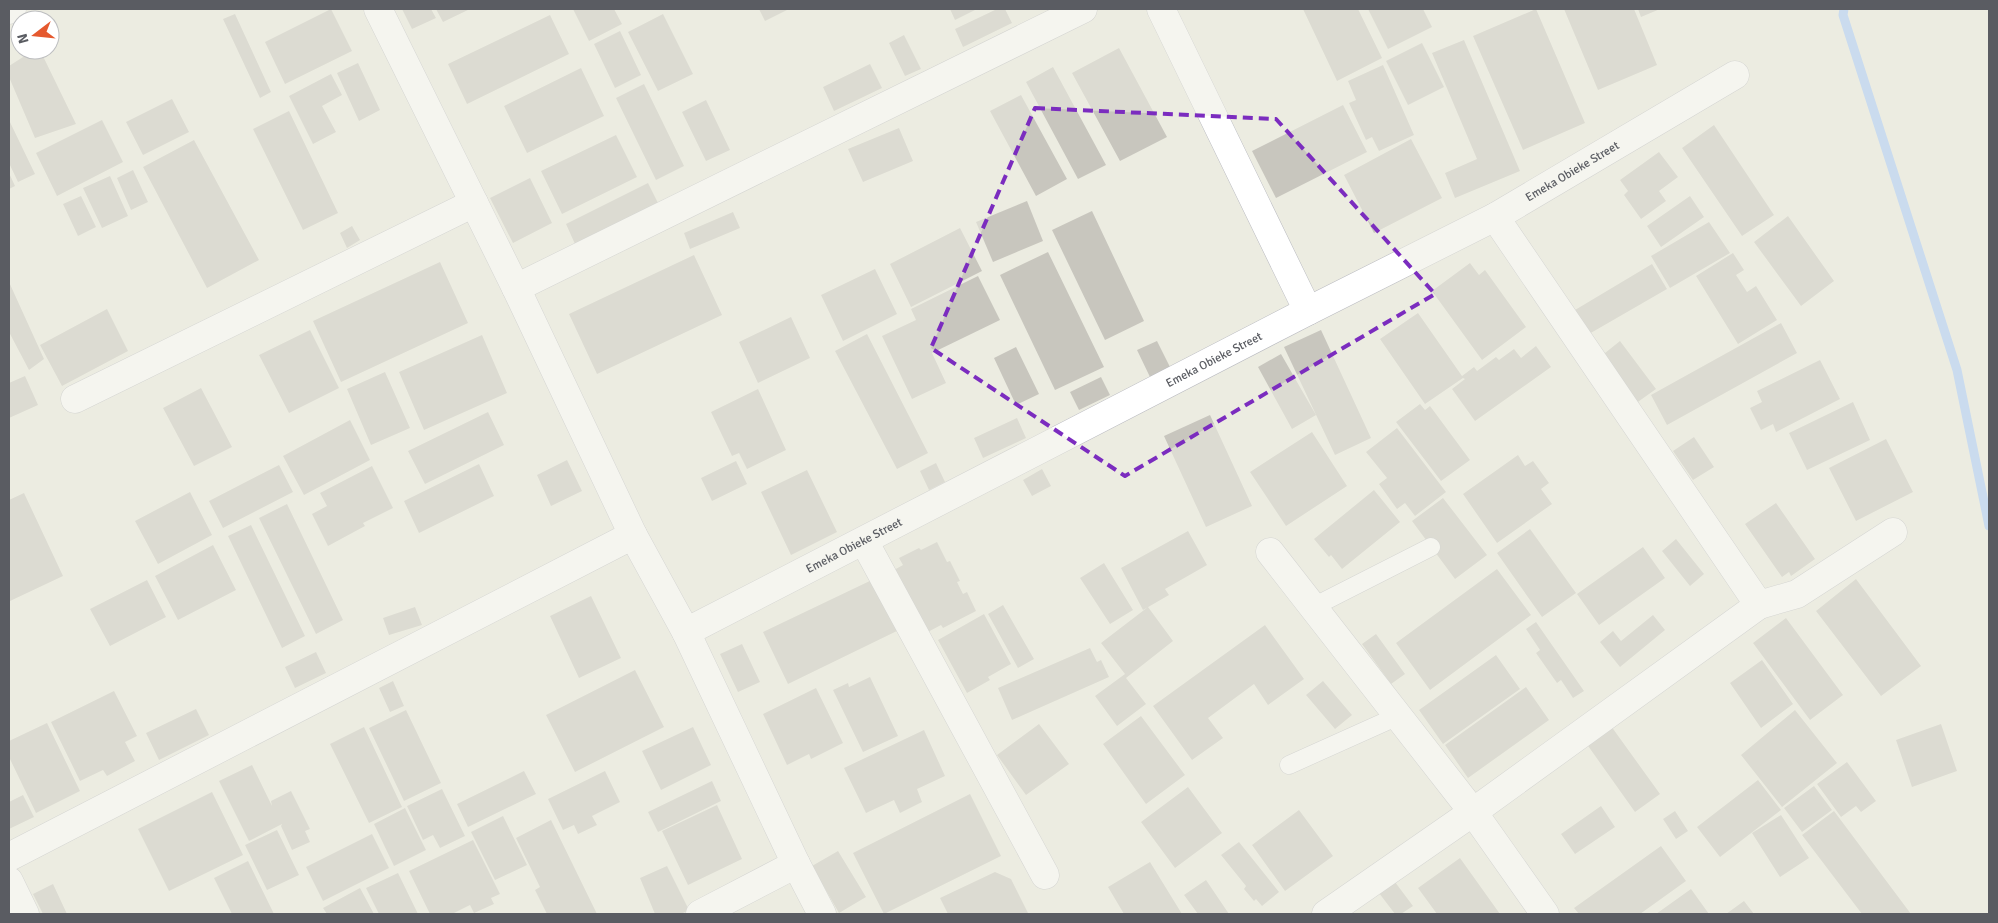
<svg xmlns="http://www.w3.org/2000/svg" width="1998" height="923" font-family="Signika,sans-serif">
  <style>
    .lines { fill: none; stroke-linecap: round; stroke-linejoin: round }
    .stream { stroke: #a0c6fd; stroke-width: 9 }
    .building { fill: #c8c6be }
    .lane-casing { stroke: #b9bac0; stroke-width: 19 }
    .street-casing { stroke: #b9bac0; stroke-width: 29 }
    .lane { stroke: #fff; stroke-width: 18 }
    .street { stroke: #fff; stroke-width: 28 }
    .marked { fill: none; stroke: #7b2cbf; stroke-width: 4; stroke-dasharray: 10 6; stroke-linejoin: round }
    .labels { text-anchor: middle; dominant-baseline: central; stroke-width: 4; stroke-linejoin: round; paint-order: stroke }
    .street-label { font-size: 12px; fill: #5a5c62; stroke: #fff }
  </style>
  <rect width="100%" height="100%" fill="#ecece1"/>
  <g class="lines">
    <path class="stream" d="M1844,9l-1,6 114,355 32,156"/>
  </g>
  <path class="building" d="M331,9l21,42 -67,33 -20,-42z
    M402,9h29l5,9 -24,11z
    M436,9h34l-27,13z
    M573,9h41l8,15 -33,17z
    M759,9h30l-24,12z
    M950,9h27l-22,11z
    M997,9h8l7,14 -49,24 -8,-18z
    M1303,9h55l24,49 -45,23z
    M1368,9h55l9,18 -44,22z
    M1536,9l49,114 -62,27 -50,-114z
    M1564,9h70l23,56 -59,25z
    M1638,9h22l-19,8z
    M235,14l36,78 -11,6 -37,-79z
    M663,14l30,60 -35,17 -30,-59z
    M550,15l19,39 -102,50 -19,-40z
    M620,31l21,44 -26,13 -21,-44z
    M904,35l17,34 -16,7 -16,-33z
    M1464,40l56,131 -65,27 -10,-25 32,-14 -45,-106z
    M1422,43l22,44 -36,18 -22,-44z
    M1119,48l48,89 -47,24 -48,-88z
    M34,50h6l36,74 -41,14 -26,-61v-11z
    M358,63l22,47 -21,11 -22,-48z
    M870,64l12,24 -48,23 -11,-24z
    M1383,65l31,70 -35,16 -7,-14 -6,3 -17,-37 7,-3 -8,-19z
    M1053,67l53,98 -28,14 -52,-97z
    M581,68l23,48 -77,37 -23,-47z
    M331,74l11,21 -20,11 14,26 -23,12 -24,-48z
    M644,84l40,82 -28,14 -40,-82z
    M1021,95l46,84 -31,17 -46,-85z
    M172,99l17,33 -46,23 -17,-33z
    M706,100l24,50 -24,11 -24,-49z
    M1343,105l24,47 -91,46 -24,-47z
    M289,111l49,102 -35,17 -50,-101z
    M9,120l26,54 -17,8 -9,-19z
    M102,120l21,42 -66,34 -21,-43z
    M1714,125l60,90 -32,21 -60,-88z
    M899,128l14,33 -50,21 -15,-33z
    M616,135l21,42 -75,37 -21,-43z
    M1411,139l31,59 -68,35 -30,-58z
    M194,140l65,120 -52,28 -64,-121z
    M1659,152l19,25 -19,14 7,10 -25,18 -17,-24 4,-4 -8,-11z
    M133,170l15,32 -17,8 -14,-32z
    M9,173l6,13 -6,3z
    M110,176l18,40 -26,12 -19,-40z
    M530,178l22,45 -39,20 -23,-45z
    M648,183l10,20 -83,41 -9,-20z
    M81,196l15,31 -18,9 -15,-32z
    M1690,196l14,21 -43,30 -14,-21z
    M1027,201l16,40 -50,21 -17,-40z
    M1092,211l52,110 -39,19 -53,-110z
    M733,212l7,16 -50,21 -6,-16z
    M1788,216l46,65 -33,25 -47,-64z
    M1709,222l21,31 -60,35 -19,-32z
    M352,226l8,14 -13,8 -7,-15z
    M960,228l22,43 -71,36 -21,-43z
    M1048,252l56,115 -49,23 -55,-115z
    M1733,253l11,17 -8,5 11,17 9,-6 21,34 -39,24 -42,-68z
    M694,255l28,60 -125,59 -28,-60z
    M440,262l28,61 -127,59 -28,-61z
    M1470,263l9,12 6,-5 41,57 -44,33 -50,-69z
    M1652,264l15,25 -78,45 -14,-24z
    M875,269l22,45 -54,27 -22,-46z
    M978,276l22,44 -68,33 14,30 -34,16 -30,-63 34,-16 -5,-11z
    M9,282l35,77 -15,11 -20,-38z
    M107,309l21,42 -66,35 -22,-41z
    M1418,313l44,63 12,-9 3,4 19,-14 3,3 15,-11 7,9 15,-12 15,21 -76,54 -23,-32 13,-10 -2,-1 -38,26 -45,-65z
    M791,317l19,41 -52,25 -19,-41z
    M1781,323l16,30 -130,72 -16,-30z
    M310,330l29,58 -50,25 -30,-58z
    M1321,330l50,108 -36,17 -51,-108z
    M867,334l61,119 -31,16 -62,-118z
    M482,335l25,58 -83,37 -25,-58z
    M1157,341l13,26 -20,10 -13,-27z
    M1620,341l36,48 -21,15 -35,-47z
    M1016,347l23,47 -23,11 -22,-47z
    M1281,354l35,61 -24,14 -34,-62z
    M1820,360l20,39 -64,33 -3,-8 -12,6 -11,-22 12,-6 -5,-11z
    M385,372l25,56 -39,17 -24,-56z
    M25,376l13,29 -29,13v-35z
    M1101,377l9,18 -31,15 -9,-18z
    M201,388l31,59 -38,19 -31,-58z
    M758,389l28,61 -39,19 -8,-16 -7,3 -21,-44z
    M1853,402l17,38 -63,30 -18,-37z
    M1420,404l5,6 5,-4 40,54 -29,21 -45,-59z
    M488,412l16,33 -79,39 -17,-33z
    M1210,415l42,91 -46,21 -42,-91z
    M1017,418l9,20 -43,20 -9,-20z
    M350,420l20,40 -66,35 -21,-39z
    M1397,428l49,64 -31,24 -10,-13 -8,6 -18,-25 8,-6 -21,-26z
    M1312,432l35,54 -61,40 -36,-54z
    M1694,437l20,30 -21,13 -20,-29z
    M1886,439l27,53 -57,29 -27,-53z
    M1518,455l7,11 8,-5 16,22 -8,6 11,15 -55,39 -34,-49z
    M567,460l15,31 -31,15 -14,-31z
    M736,461l11,23 -35,17 -11,-23z
    M936,463l9,19 -16,8 -9,-19z
    M479,464l15,32 -75,37 -15,-32z
    M279,465l14,27 -70,36 -14,-27z
    M372,466l21,42 -30,15 2,3 -37,20 -16,-32 15,-8 -7,-13z
    M1042,469l9,17 -19,10 -9,-16z
    M807,470l30,62 -46,23 -30,-63z
    M1374,490l26,32 -58,47 -11,-14 -2,2 -15,-18z
    M190,492l22,43 -54,29 -23,-43z
    M24,493l39,83 -53,25 -1,-101z
    M1443,498l44,57 -32,24 -43,-58z
    M1776,503l39,56 -24,17 -2,-4 -7,5 -37,-53z
    M287,504l56,116 -27,14 -57,-116z
    M251,525l54,111 -23,12 -54,-112z
    M1530,529l46,64 -34,24 -45,-64z
    M1188,531l19,34 -42,24 4,6 -26,15 -22,-42z
    M1676,539l28,35 -14,12 -28,-35z
    M937,542l10,20 3,-1 10,20 -3,1 6,12 4,-2 9,19 -33,17 -2,-3 -15,8 -32,-63 9,-5 -4,-7 20,-10 2,2z
    M213,545l23,45 -58,30 -23,-44z
    M1643,547l22,31 -66,47 -22,-31z
    M1104,563l29,47 -23,14 -30,-46z
    M1497,569l34,46 -101,75 -34,-47z
    M876,578l25,51 -113,55 -25,-52z
    M1856,579l65,87 -40,30 -65,-85z
    M147,580l19,37 -56,29 -20,-37z
    M591,596l30,62 -42,20 -29,-62z
    M1003,605l31,54 -16,9 -30,-54z
    M415,607l7,18 -33,10 -6,-17z
    M1148,607l25,34 -47,37 20,26 -29,22 -22,-30 30,-22 -24,-31z
    M984,614l27,50 -23,13 2,3 -23,13 -29,-53z
    M1653,615l12,15 -45,37 -20,-25 13,-11 8,10z
    M1786,618l57,77 -33,25 -57,-77z
    M1536,622l48,69 -11,7 -12,-18 -4,3 -21,-30 4,-3 -14,-21z
    M1265,625l39,54 -36,26 -14,-21 -46,34 15,20 -31,22 -39,-54z
    M1376,634l29,40 -14,10 -29,-40z
    M742,644l18,38 -22,10 -18,-38z
    M1090,648l7,14 4,-2 8,17 -97,43 -14,-32z
    M316,652l10,21 -31,15 -10,-21z
    M1496,655l24,34 -77,55 -24,-34z
    M1762,660l31,44 -32,24 -31,-45z
    M635,670l29,57 -89,45 -29,-57z
    M870,677l28,59 -35,16 -30,-62 15,-7 1,4z
    M393,681l11,25 -14,6 -11,-24z
    M1323,681l29,34 -17,14 -29,-34z
    M1526,687l23,33 -81,58 -23,-33z
    M816,688l27,55 -32,16 -2,-5 -22,11 -24,-51z
    M114,691l23,45 -12,6 10,19 -28,15 -4,-6 -23,11 -29,-59z
    M196,709l13,26 -50,25 -13,-27z
    M406,710l35,73 -37,18 -35,-73z
    M1795,710l42,53 -55,44 -41,-52z
    M1141,716l44,59 -39,29 -43,-60z
    M47,723l33,68 -44,22 -27,-56v-16z
    M1039,724l30,40 -43,31 -29,-40z
    M1941,724l16,47 -45,16 -16,-47z
    M1611,726l49,68 -25,18 -49,-69z
    M364,727l38,80 -33,16 -39,-79z
    M693,727l18,38 -50,25 -19,-39z
    M924,730l21,46 -28,13 5,13 -22,11 -6,-13 -28,13 -22,-45z
    M1847,762l29,39 -15,11 -5,-6 -15,11 -24,-33z
    M252,765l20,41 -1,-5 20,-10 19,38 -5,2 5,11 -18,8 -11,-24 1,-2 -33,17 -30,-60z
    M524,771l12,23 -68,33 -11,-23z
    M605,771l15,31 -28,14 5,9 -19,9 -4,-9 -11,5 -15,-31z
    M1758,780l23,30 -61,47 -23,-30z
    M712,781l9,20 -63,31 -10,-20z
    M1814,786l18,24 -30,22 -18,-24z
    M1188,787l34,46 -47,35 -34,-46z
    M442,789l23,47 -25,12 -7,-13 -10,5 -16,-34z
    M212,792l31,63 -74,36 -31,-62z
    M970,794l31,62 -117,58 -31,-61z
    M23,795l11,22 -25,12v-27z
    M717,805l25,54 -54,26 -26,-54z
    M1601,806l14,21 -40,27 -14,-20z
    M405,808l21,42 -32,16 -20,-42z
    M1299,810l34,46 -48,35 -33,-46z
    M1675,811l13,20 -12,8 -13,-20z
    M1834,811l77,103h-49l-60,-79z
    M1781,815l28,43 -29,19 -28,-44z
    M503,816l24,49 -32,15 -24,-48z
    M551,820l46,94h-50l-12,-24 5,-3 -24,-49z
    M277,830l22,45 -32,15 -22,-45z
    M372,834l17,34 -66,33 -17,-34z
    M473,840l27,54 -9,4 3,6 -20,9 -4,-8 -18,9h-22l-21,-43z
    M1239,842l40,50 -17,14 -6,-7 -2,2 -10,-12 2,-3 -25,-31z
    M1661,846l25,35 -46,33h-61l-5,-6z
    M838,851l28,46 -27,16 -27,-47z
    M1460,858l40,56h-63l-19,-26z
    M248,861l26,53h-42l-18,-36z
    M1150,862l32,52h-58l-16,-27z
    M667,866l22,44 -8,4h-26l-15,-36z
    M995,872l16,7 17,34 -80,1 -8,-16z
    M398,873l20,41h-39l-13,-26z
    M1206,880l23,34h-31l-14,-19z
    M1395,882l18,24 -12,8h-6l-16,-21z
    M53,884l14,30h-24l-10,-20z
    M360,888l14,26h-47l-4,-6z
    M1691,889l18,25h-53z
    M1744,901l10,13h-28z"/>
  <g class="lines">
    <defs>
      <path id="lane" d="M1313,607l118,-60
        M1289,765l109,-49"/>
      <g id="street">
        <path d="M378,9l138,279 117,247 53,97 110,232 26,50"/>
        <path d="M1161,9l147,302"/>
        <path d="M9,10l3,-1"/>
        <path d="M516,288l567,-279"/>
        <path d="M75,399l399,-196"/>
        <path d="M864,541l181,334"/>
        <path d="M1270,552l203,260 72,102"/>
        <path d="M1759,605l38,-11 96,-62"/>
        <path id="s1" d="M686,632l622,-321 187,-94 240,-142"/>
        <path d="M9,857l624,-322"/>
        <path d="M9,881l16,33"/>
        <path d="M700,914l96,-50"/>
        <path d="M1326,914l147,-102 286,-207 -264,-388"/>
      </g>
    </defs>
    <use href="#lane" class="lane-casing"/>
    <use href="#street" class="street-casing"/>
    <use href="#lane" class="lane"/>
    <use href="#street" class="street"/>
  </g>
  <path d="M0 0H1998V923H0ZM1035,108l241,11 159,175 -310,182 -194,-128z" fill="#ecece1" fill-opacity=".55" fill-rule="evenodd"/>
  <path class="marked" d="M1035,108l241,11 159,175 -310,182 -194,-128z"/>
  <g class="labels">
    <g class="street-label">
      <text stroke="none"><textPath href="#s1" startOffset="999">Emeka Obieke Street</textPath></text>
      <text stroke="none"><textPath href="#s1" startOffset="594">Emeka Obieke Street</textPath></text>
      <text stroke="none"><textPath href="#s1" startOffset="189">Emeka Obieke Street</textPath></text>
    </g>
  </g>
  <rect width="1998" height="923" fill="none" stroke="#5a5c62" stroke-width="20"/>
  <g transform="translate(35 35) rotate(254)"><circle r="24" fill="#ffffff" stroke="#bdbec0"/>
  <path d="M0-4L9 19L0 12L-9 19Z" fill="#e5592e"/>
  <text y="-8" font-size="14" font-weight="bold" text-anchor="middle" fill="#5a5c62">N</text>
  </g>
</svg>
